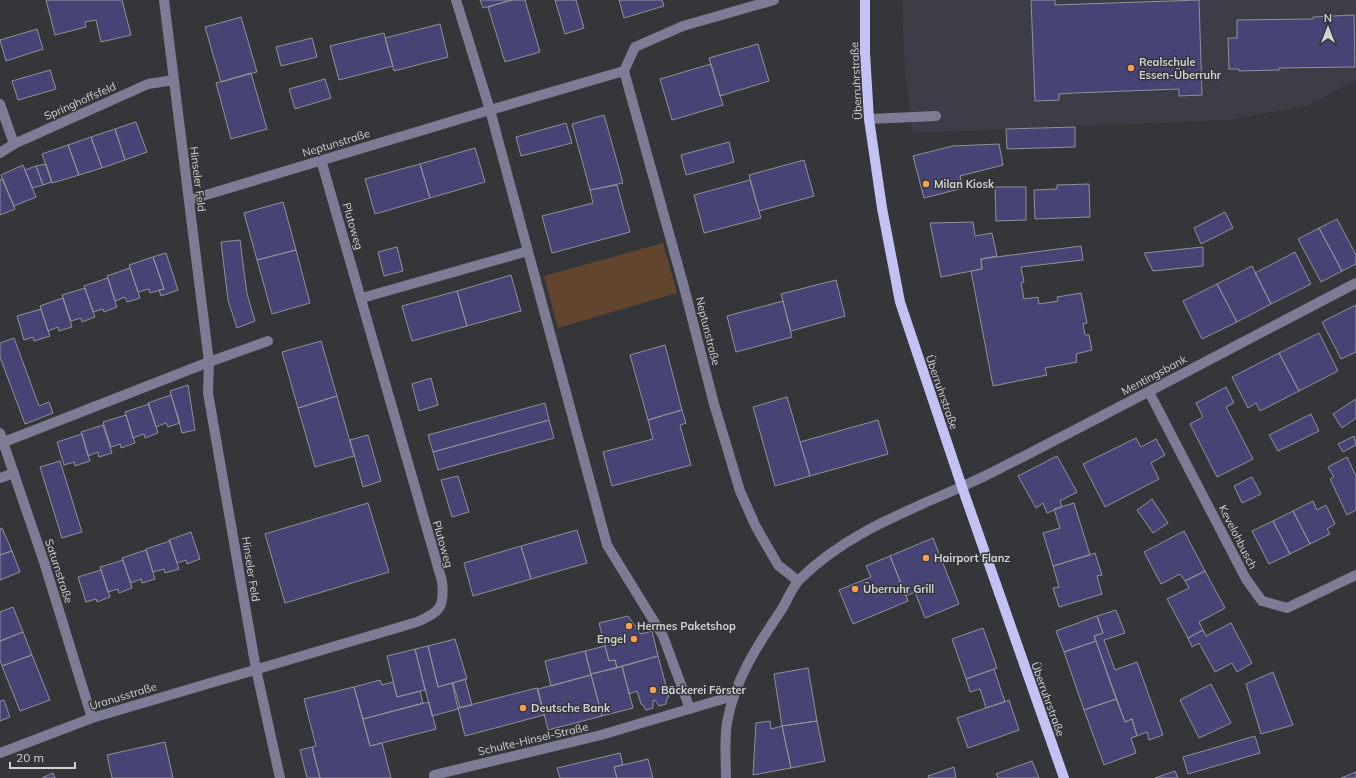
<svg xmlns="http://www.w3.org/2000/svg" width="1356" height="778" font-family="Mulish,sans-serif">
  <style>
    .built { fill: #3d3d47 }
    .green { fill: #61452f }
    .building { fill: #464475; stroke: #919195 }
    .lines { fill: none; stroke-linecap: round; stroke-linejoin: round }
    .minor { stroke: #7c7d95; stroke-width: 10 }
    .major { stroke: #c2c3f4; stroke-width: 10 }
    .poi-dot { fill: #fa9f4f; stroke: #353639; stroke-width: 1.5 }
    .labels { text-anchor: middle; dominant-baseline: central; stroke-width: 3; stroke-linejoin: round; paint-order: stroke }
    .poi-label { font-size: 11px; font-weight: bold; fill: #d1d1d4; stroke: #353639; text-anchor: start }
    .street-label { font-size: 11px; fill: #d1d1d4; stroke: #353639 }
  </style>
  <rect width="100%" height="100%" fill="#353639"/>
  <path class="built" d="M902,0h454v80l-47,25 -79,15 -318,13 -8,-76z"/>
  <path class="green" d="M663,243l14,50 -119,35 -14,-52z"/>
  <path class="building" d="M46,0h76l9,35 -30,7 -5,-22 -11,2 1,5 -31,8z
    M480,0h32l-29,8z
    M512,0h13l15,52 -35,10 -17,-55z
    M555,0h21l8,28 -19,6z
    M619,0h43l2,6 -40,12z
    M1031,0h24v5l144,-5 3,95 -23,1v-7l-105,4 -15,1v6l-24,1z
    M1354,15l1,52 -76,1v2l-40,1v-2h-10l-1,-31h9v-18l76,-1v-2z
    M241,17l16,55 -36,10 -16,-55z
    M440,24l8,33 -54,14 -9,-33z
    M37,29l6,20 -37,12 -6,-21z
    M384,33l9,33 -54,14 -9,-34z
    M312,38l5,19 -36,9 -5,-19z
    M758,44l11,37 -49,15 -11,-38z
    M711,64l12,41 -51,15 -12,-41z
    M50,70l6,19 -38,11 -6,-19z
    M251,73l16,56 -36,10 -15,-56z
    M325,79l6,19 -36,11 -6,-20z
    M604,115l19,68 -33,7 -18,-66z
    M136,122l11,30 -22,8 -10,-31z
    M566,123l6,20 -51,13 -5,-19z
    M1075,127v20l-68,2 -1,-20z
    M115,129l10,31 -23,8 -11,-31z
    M91,137l11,31 -23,7 -11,-30z
    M729,142l5,20 -48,13 -5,-20z
    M999,144l4,21 -43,11 3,12 -39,10 -11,-42 40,-10z
    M68,145l11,30 -27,8 -10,-29z
    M475,148l10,34 -55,16 -10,-34z
    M804,160l10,36 -55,15 -10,-36z
    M46,164l6,18 -9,3 -7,-19z
    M420,164l10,34 -55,16 -10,-35z
    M23,165l13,32 -22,9 -13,-31z
    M36,166l7,19 -11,3 -7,-18z
    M2,179l13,30 -15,6v-35z
    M750,180l11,38 -57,15 -10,-38z
    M1089,184l1,33 -55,2 -1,-29 23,-1v-4z
    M617,185l13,47 -78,21 -10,-37 51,-13 -3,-13z
    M995,187h31v33l-30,1z
    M283,202l13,48 -39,10 -13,-47z
    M1225,212l8,16 -32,16 -7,-16z
    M1337,219l19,36v9l-14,7 -23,-43z
    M973,222l2,14 17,-3 5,23 -16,3 1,10 -41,8 -11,-54z
    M1319,228l23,43 -21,11 -23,-43z
    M240,240l7,54 8,27 -18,7 -9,-28 -7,-58z
    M1081,246l2,14 -62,7 3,15 -3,1 3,16 14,-2 1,7 19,-3 -1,-4 24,-4 6,30 -4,1 2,11h4l3,15 -16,4 1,8 -32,6 2,7 -54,11 -22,-115 11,-2 -1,-10z
    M397,247l6,24 -19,5 -6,-24z
    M1203,247v19l-50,5 -9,-18z
    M296,250l14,53 -38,11 -15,-54z
    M1295,252l16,32 -40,20 -16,-31z
    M166,253l12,37 -17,6 -2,-6 5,-1 -11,-32z
    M153,257l11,32 -14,4 -1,-4 -11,3 -9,-27z
    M1252,266l19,38 -34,18 -20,-38z
    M130,268l10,30 -13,4 -2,-5 -10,4 -8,-25z
    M511,275l10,36 -54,15 -10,-35z
    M108,278l9,29 -13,5 -1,-3 -10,3 -9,-26z
    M836,280l9,36 -54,15 -10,-37z
    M1217,284l20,38 -35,17 -19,-38z
    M85,288l10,29 -13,5 -1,-4 -10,3 -9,-26z
    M457,291l10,35 -55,15 -10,-35z
    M63,298l9,29 -13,4 -1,-4 -10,4 -8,-25z
    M783,301l9,36 -56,15 -9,-36z
    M1356,305v47l-15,7 -19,-37z
    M41,309l9,27 -16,5 -1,-4 -9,3 -7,-24z
    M1319,333l19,38 -39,20 -20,-38z
    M14,338l25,68 10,-4 4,11 -28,11 -25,-67v-14z
    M321,341l16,55 -39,12 -16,-56z
    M665,345l17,65 -34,10 -18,-65z
    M1279,353l20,38 -39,20 -4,-8 -8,5 -16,-31z
    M431,378l7,27 -19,6 -7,-27z
    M188,385l7,45 -13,3 -12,-42z
    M1226,387l8,16 -8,4 27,52 -36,18 -27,-53 13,-7 -7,-14z
    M171,395l9,28 -12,4 -2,-4 -10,4 -8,-24z
    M337,396l17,60 -39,11 -17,-59z
    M787,397l23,79 -35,10 -22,-79z
    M1356,399v19l-14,10 -9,-14z
    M545,403l4,17 -116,32 -5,-17z
    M149,404l9,29 -13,5 -1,-4 -11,4 -8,-26z
    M682,410l4,13 -6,2 11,40 -79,21 -9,-34 50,-13 -5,-19z
    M1311,414l8,17 -41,20 -9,-16z
    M126,415l9,28 -14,5 -1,-4 -9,3 -8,-25z
    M549,420l5,18 -116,32 -5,-18z
    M878,420l10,34 -78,22 -10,-34z
    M103,425l9,28 -13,4 -1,-5 -10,4 -7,-24z
    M82,434l8,27 -15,5 -1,-4 -10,3 -7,-23z
    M368,435l13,46 -18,6 -13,-47z
    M1354,436l2,9 -13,7 -5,-8z
    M1136,438l5,9 15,-8 9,16 -14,8 8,16 -54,28 -22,-43z
    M1057,456l20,36 -17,9 2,6 -15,6 -4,-10 -7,5 -18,-32z
    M1347,457l9,19v34l-9,5 -17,-36 4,-2 -6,-10z
    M60,461l22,71 -20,6 -22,-71z
    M458,476l11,36 -17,5 -11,-37z
    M1252,477l9,17 -19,9 -8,-17z
    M1152,499l16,24 -15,10 -16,-23z
    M1313,501l4,9 9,-5 9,19 -8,5 3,5 -20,10 -17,-33z
    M368,503l21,69 -104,31 -20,-69z
    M1074,503l16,52 -37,11 -10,-33 17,-5 -6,-19z
    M1293,511l17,33 -20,10 -17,-33z
    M1273,521l17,33 -21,10 -17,-33z
    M2,528l10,23 -12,4v-26z
    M577,530l10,33 -56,16 -10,-33z
    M1184,531l21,40 -20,10 -5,-7 -19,10 -17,-32z
    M191,532l9,27 -13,5 -1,-4 -9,3 -8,-23z
    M933,538l26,66 -34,14 -10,-26 -9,4 -16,-40z
    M170,541l9,28 -14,4 -1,-4 -11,3 -7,-23z
    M521,546l10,33 -58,17 -9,-33z
    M146,550l9,29 -13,4 -1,-4 -10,4 -9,-25z
    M12,551l8,21 -20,8v-25z
    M1095,553l7,22 -5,1 5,18 -43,13 -6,-19 6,-1 -6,-21z
    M890,556l18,45 -55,23 -14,-34 32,-13 -5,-11z
    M123,560l9,28 -13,5 -1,-4 -10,3 -8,-25z
    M101,570l9,27 -13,5 -1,-3 -10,3 -8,-25z
    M1205,571l20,37 -26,14 4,8 -15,8 -21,-39 22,-11 -4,-7z
    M13,607l10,25 -23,9v-29z
    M1116,610l9,23 -21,7 11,30 22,-8 26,73 -14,5 -2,-8 -10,4 -5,-17 -7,3 -31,-86 9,-3 -6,-17z
    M628,616l13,18 11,-3 6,25 -41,12 -2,-8 -6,1 -10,-38z
    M1097,616l6,17 -9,3 2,5 -32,11 -8,-21z
    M1231,623l21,40 -15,9 -5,-9 -17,9 -16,-29 -7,4 -4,-9 15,-8 3,6z
    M983,628l14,40 -31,11 -14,-40z
    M23,632l9,23 -30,11 -2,-6v-19z
    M455,639l12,40 -29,8 -10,-41z
    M1096,641l20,58 -32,11 -20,-58z
    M428,646l10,41 14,-4 6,26 -26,7 -17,-67z
    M605,646l4,15 6,-1 2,8 -26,6 -6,-23z
    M415,649l10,41 -28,7 -10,-41z
    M585,651l6,24 -40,11 -6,-25z
    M32,655l18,45 -30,11 -18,-45z
    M658,656l11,41 -2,1 -1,6 -7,2 -4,-6 -2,1v7l-7,2 -4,-6h-1l-4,-13 -8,3 -7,-28z
    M622,666l11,42 -31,8 -11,-42z
    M808,668l9,53 -35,5 -8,-52z
    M994,669l11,33 -19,6 -6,-19 -10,3 -4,-13z
    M1273,672l20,53 -32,9 -15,-50z
    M591,675l11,41 -54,14 -10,-41z
    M465,679l7,26 -12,3 -7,-25z
    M380,680l2,5 11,-3 4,15 23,-6 3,12 -60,16 -9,-32z
    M1211,684l20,39 -32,15 -19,-38z
    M354,687l16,59 12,-3 9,35h-71l-8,-31 4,-1 -12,-47z
    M537,688l7,27 -79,21 -7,-28z
    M1116,699l9,23 7,-3 5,17 -6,2 5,15 -32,12 -20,-55z
    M4,700l6,17 -10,4v-20z
    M1009,700l10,30 -51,18 -11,-30z
    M429,702l7,27 -66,17 -7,-27z
    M770,721l1,8 11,-3 9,42 -38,7 3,-52z
    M817,721l8,40 -34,7 -9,-42z
    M1255,736l5,17 -72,21 -5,-17z
    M165,742l8,36h-61l-5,-23z
    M312,747l8,31h-13l-7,-28z
    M620,753l3,12 -9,2 3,11h-57l-3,-10z
    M648,759l5,19h-36l-3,-11z
    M1032,761l7,17h-41l-2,-4z
    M954,767l2,11h-27l-1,-2z
    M1175,771l3,7h-23z
    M1356,772v6h-15z
    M53,773l2,5h-13z"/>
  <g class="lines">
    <path class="minor" d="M164,0l45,362 -1,31 48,276 24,109
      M456,0l34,110 117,435 56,91 27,73
      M774,0l-91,26 -48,21 -11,24 61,220 29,113 26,87 16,36 22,38 20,16
      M0,104l14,40
      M869,119l67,-3
      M0,153l14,-9 134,-60 26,-4
      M189,200l301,-90 134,-39
      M362,298l166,-47
      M1149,392l97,187 16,22 25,7 69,-33
      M0,433l44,129 48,156
      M4,442l205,-80 59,-21
      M0,478l14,-5
      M0,753l92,-35 325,-96c23,-10 28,-15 25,-41l-121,-421
      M434,778v-3l167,-40 132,-39
      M726,778c0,-18 -2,-37 1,-55 7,-42 30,-77 53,-111 7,-10 11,-24 20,-33 53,-53 127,-74 193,-107 122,-62 242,-126 363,-189"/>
    <path class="major" d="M865,0v53l4,66 13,89 18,94 62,185 102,291"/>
  </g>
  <g class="poi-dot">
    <circle cx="1131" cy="68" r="4"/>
    <circle cx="926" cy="184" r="4"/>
    <circle cx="926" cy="558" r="4"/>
    <circle cx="855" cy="589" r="4"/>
    <circle cx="629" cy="626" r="4"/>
    <circle cx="634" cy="639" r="4"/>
    <circle cx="653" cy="690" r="4"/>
    <circle cx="523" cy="708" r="4"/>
  </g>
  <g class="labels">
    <g class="poi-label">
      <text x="1139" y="62">Realschule<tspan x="1139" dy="13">Essen-Überruhr</tspan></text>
      <text x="934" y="184">Milan Kiosk</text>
      <text x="934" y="558">Hairport Flanz</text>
      <text x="863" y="589">Überruhr Grill</text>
      <text x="637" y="626">Hermes Paketshop</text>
      <text x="626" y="639" text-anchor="end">Engel</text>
      <text x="661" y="690">Bäckerei Förster</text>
      <text x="531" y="708">Deutsche Bank</text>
    </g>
    <g class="street-label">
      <text transform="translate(856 81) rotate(-93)">Überruhrstraße</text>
      <text transform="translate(80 101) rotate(-24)">Springhoffsfeld</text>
      <text transform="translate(336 143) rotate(-17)">Neptunstraße</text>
      <text transform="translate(198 179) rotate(83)">Hinseler Feld</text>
      <text transform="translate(353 226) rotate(74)">Plutoweg</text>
      <text transform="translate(708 331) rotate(76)">Neptunstraße</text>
      <text transform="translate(1154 375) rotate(-28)">Mentingsbank</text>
      <text transform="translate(942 392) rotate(71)">Überruhrstraße</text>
      <text transform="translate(1238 537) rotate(63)">Kevelohbusch</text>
      <text transform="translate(443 544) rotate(74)">Plutoweg</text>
      <text transform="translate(251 569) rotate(81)">Hinseler Feld</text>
      <text transform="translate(59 571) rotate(72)">Saturnstraße</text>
      <text transform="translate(123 696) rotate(-17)">Uranusstraße</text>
      <text transform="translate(1048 699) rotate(70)">Überruhrstraße</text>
      <text transform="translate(533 739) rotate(-13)">Schulte-Hinsel-Straße</text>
    </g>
  </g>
  <g transform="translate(1328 28)" stroke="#353639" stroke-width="3" paint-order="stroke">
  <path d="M0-3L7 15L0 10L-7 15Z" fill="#d1d1d4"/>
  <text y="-6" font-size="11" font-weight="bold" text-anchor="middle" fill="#d1d1d4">N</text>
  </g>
  <path d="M10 762v6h65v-6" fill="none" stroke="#d1d1d4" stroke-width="2"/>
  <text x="16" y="762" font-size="12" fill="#d1d1d4" stroke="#353639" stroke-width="3" paint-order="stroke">20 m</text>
</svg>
